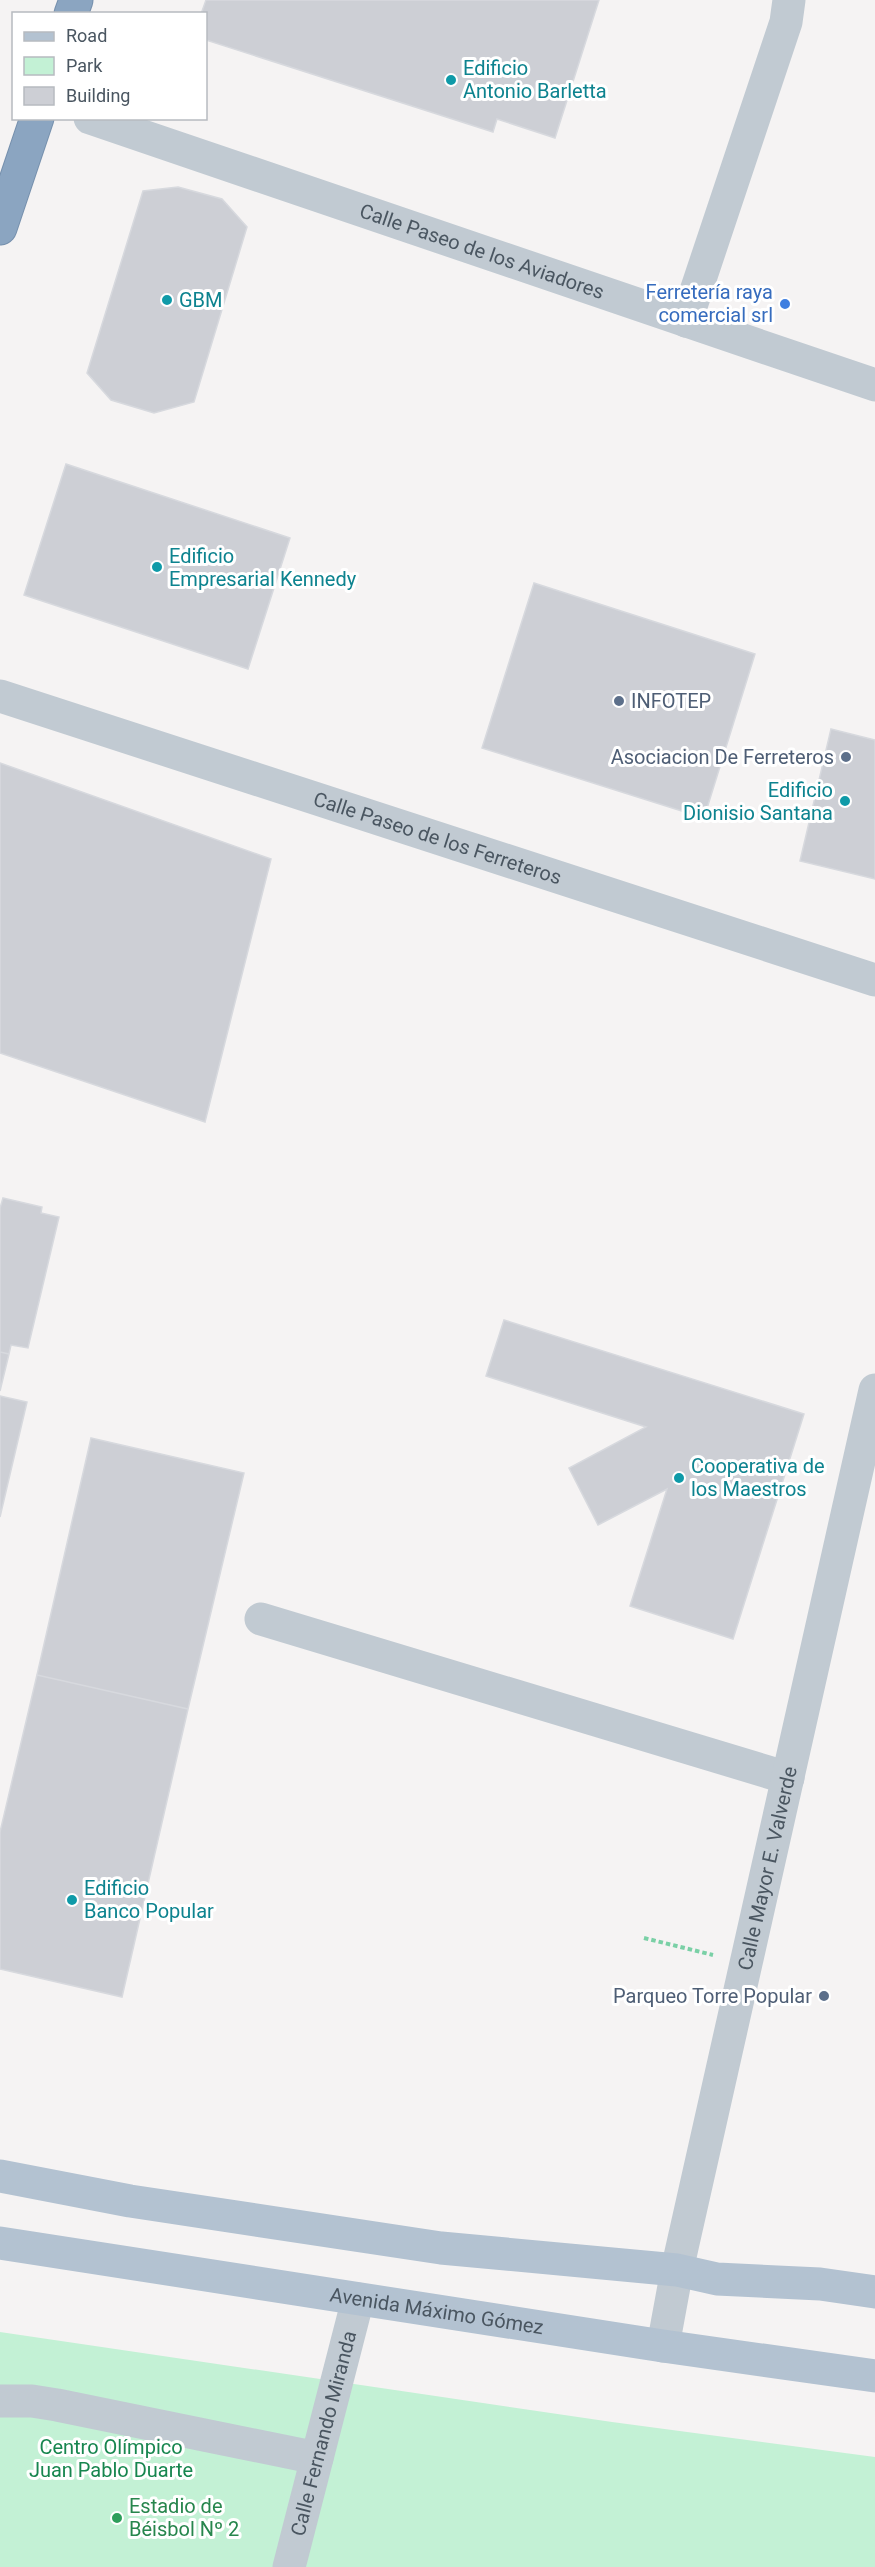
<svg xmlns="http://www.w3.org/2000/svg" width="875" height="2567" font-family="Roboto,sans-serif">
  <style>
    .green { fill: #c3f1d5 }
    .building { fill: #cdcfd5; stroke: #d7d9de; stroke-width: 1.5 }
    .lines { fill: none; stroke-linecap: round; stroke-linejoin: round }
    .highway-casing { stroke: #7690ad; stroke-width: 35 }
    .path { stroke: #7ad0a6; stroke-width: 4; stroke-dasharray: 4.5 3; stroke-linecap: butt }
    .minor { stroke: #c1cad2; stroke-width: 33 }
    .major { stroke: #b3c2d1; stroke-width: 33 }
    .highway { stroke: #8ba5c1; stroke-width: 33 }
    .culture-dot { fill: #0f9aa8; stroke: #fff; stroke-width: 2 }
    .shop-dot { fill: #3f7fe0; stroke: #fff; stroke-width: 2 }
    .service-dot { fill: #5c6f8a; stroke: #fff; stroke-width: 2 }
    .leisure-dot { fill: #2e9e5b; stroke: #fff; stroke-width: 2 }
    .labels { text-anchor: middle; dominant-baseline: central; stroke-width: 6; stroke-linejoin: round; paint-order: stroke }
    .culture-label { font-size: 20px; fill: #0d838f; stroke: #fff; text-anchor: start }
    .street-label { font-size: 20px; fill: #4a5661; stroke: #fff }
    .shop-label { font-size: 20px; fill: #366cbe; stroke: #fff; text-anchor: end }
    .service-label { font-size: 20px; fill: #4e5e75; stroke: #fff; text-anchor: end }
    .park-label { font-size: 20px; fill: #17864f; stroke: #fff }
    .leisure-label { font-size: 20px; fill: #27864d; stroke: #fff; text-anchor: start }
  </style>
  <rect width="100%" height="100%" fill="#f5f3f3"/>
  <path class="green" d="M0,2332l612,90 263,35v110h-875z"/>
  <path class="building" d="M206,0h393l-44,138 -58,-19 -4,13 -287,-92v-26h-5z
    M178,187l44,12 25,28 -53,175 -40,11 -43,-13 -24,-27 56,-182z
    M66,464l224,74 -42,131 -224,-74z
    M534,583l221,71 -51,164 -222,-70z
    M831,729l44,11v139l-75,-18z
    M0,763l271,96 -66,263 -205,-69z
    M3,1198l39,9 -1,6 18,4 -31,131 -17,-3 -2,9 -9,-2v-144z
    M504,1320l300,94 -71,225 -103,-33 37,-117 -69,36 -29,-57 77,-41 -160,-51z
    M0,1352l9,2 -9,37z
    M0,1396l27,6 -27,115z
    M91,1438l153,35 -56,236 -151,-34z
    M37,1675l151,34 -66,288 -122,-28v-137z"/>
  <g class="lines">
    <defs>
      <path id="highway" d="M71,14l5,-14
        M0,228l37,-110"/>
    </defs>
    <use href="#highway" class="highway-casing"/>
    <path class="path" d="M644,1938l69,17"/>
    <g class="minor">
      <path id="s1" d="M90,118l785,267"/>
      <path d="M686,321l100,-299 3,-22"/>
      <path id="s2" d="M0,696l875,284"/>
      <path d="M261,1619l527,159"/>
      <path id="s3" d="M663,2346l14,-76 198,-880"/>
      <path d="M0,2401h32l25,4 260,53"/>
      <path id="s4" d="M289,2567l69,-268"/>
    </g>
    <g class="major">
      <path d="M0,2176l130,25 311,47 236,22 40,9 103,5 55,8"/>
      <path id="s5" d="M0,2243l663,103 212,30"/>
    </g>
    <use href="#highway" class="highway"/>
  </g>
  <g class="culture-dot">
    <circle cx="451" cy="80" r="6"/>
    <circle cx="167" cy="300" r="6"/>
    <circle cx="157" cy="567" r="6"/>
    <circle cx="845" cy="801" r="6"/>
    <circle cx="679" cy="1478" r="6"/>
    <circle cx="72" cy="1900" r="6"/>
  </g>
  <circle class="shop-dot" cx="785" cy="304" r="6"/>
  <g class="service-dot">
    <circle cx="619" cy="701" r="6"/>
    <circle cx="846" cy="757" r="6"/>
    <circle cx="824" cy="1996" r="6"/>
  </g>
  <circle class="leisure-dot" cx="117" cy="2518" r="6"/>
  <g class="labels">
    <g class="culture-label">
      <text x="463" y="68">Edificio<tspan x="463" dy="23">Antonio Barletta</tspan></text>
      <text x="179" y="300">GBM</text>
      <text x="169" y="556">Edificio<tspan x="169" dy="23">Empresarial Kennedy</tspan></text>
      <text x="833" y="790" text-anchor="end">Edificio<tspan x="833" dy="23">Dionisio Santana</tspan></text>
      <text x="691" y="1466">Cooperativa de<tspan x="691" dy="23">los Maestros</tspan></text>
      <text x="84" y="1888">Edificio<tspan x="84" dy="23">Banco Popular</tspan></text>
    </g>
    <g class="street-label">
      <text stroke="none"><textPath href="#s1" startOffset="414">Calle Paseo de los Aviadores</textPath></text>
      <text stroke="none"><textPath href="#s2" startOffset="460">Calle Paseo de los Ferreteros</textPath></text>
      <text stroke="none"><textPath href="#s3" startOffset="489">Calle Mayor E. Valverde</textPath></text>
      <text stroke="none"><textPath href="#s5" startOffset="442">Avenida Máximo Gómez</textPath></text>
      <text stroke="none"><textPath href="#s4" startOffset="138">Calle Fernando Miranda</textPath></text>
    </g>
    <g class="shop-label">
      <text x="773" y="292">Ferretería raya<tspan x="773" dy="23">comercial srl</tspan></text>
    </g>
    <g class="service-label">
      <text x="631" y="701" text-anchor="start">INFOTEP</text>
      <text x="834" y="757">Asociacion De Ferreteros</text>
      <text x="812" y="1996">Parqueo Torre Popular</text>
    </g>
    <g class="park-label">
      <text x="111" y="2447">Centro Olímpico<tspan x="111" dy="23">Juan Pablo Duarte</tspan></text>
    </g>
    <g class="leisure-label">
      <text x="129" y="2506">Estadio de<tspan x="129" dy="23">Béisbol Nº 2</tspan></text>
    </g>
  </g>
  <rect x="12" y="12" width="195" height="108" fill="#ffffff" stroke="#b7bbc0" stroke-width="1.5"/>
  <rect x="24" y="32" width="30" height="9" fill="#b3c2d1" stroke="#b7bbc0" stroke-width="1.5"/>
  <text x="66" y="42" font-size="18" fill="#4a5661">Road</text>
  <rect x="24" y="57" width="30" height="18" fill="#c3f1d5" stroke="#b7bbc0" stroke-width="1.5"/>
  <text x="66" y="72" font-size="18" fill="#4a5661">Park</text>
  <rect x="24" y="87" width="30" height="18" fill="#cdcfd5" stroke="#b7bbc0" stroke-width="1.5"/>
  <text x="66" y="102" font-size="18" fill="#4a5661">Building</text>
</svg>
